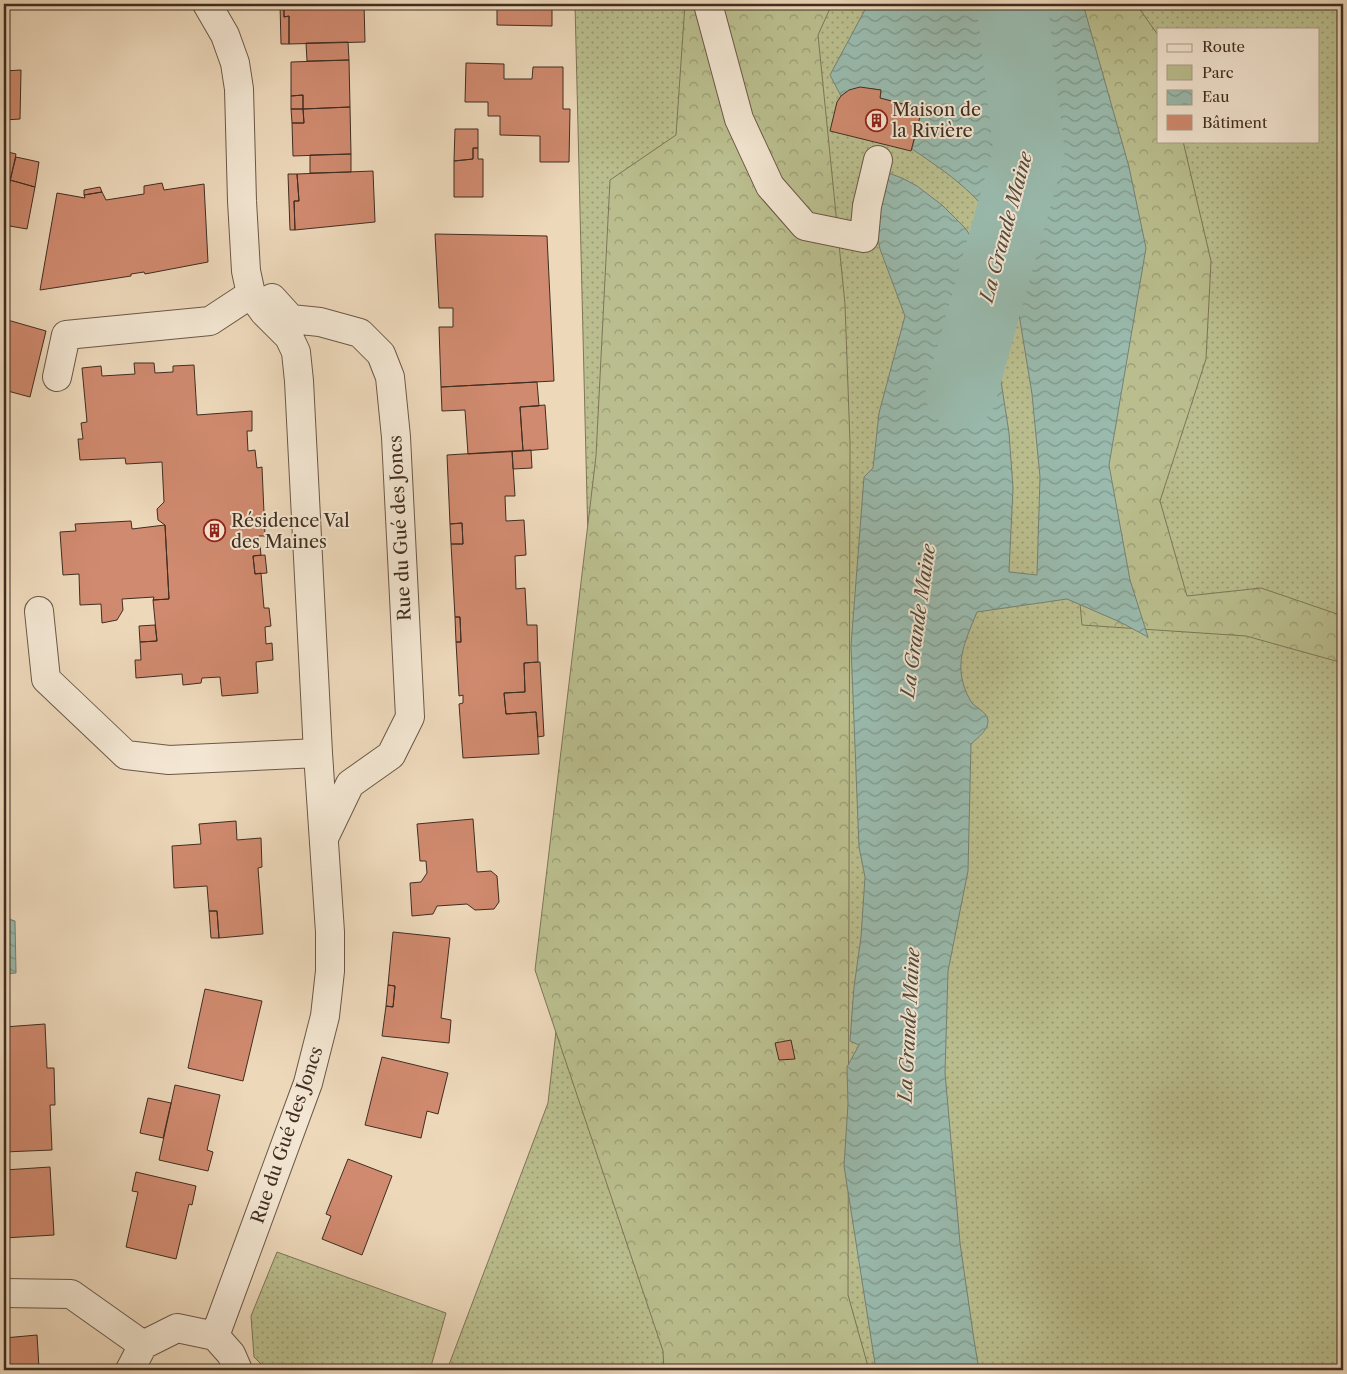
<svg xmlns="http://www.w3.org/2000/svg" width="1347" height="1374" font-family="'Libre Caslon Text',serif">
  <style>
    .green { fill: url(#green-dots); stroke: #7d7658; fill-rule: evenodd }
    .forest { fill: url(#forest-crowns); stroke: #7d7658 }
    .water { fill: url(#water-waves); stroke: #758275 }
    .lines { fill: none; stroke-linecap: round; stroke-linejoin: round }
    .river { stroke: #99baad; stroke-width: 71 }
    .building { fill: #d08a6f; stroke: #402d21 }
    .minor-casing { stroke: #6b5847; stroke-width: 30 }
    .minor { stroke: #f3e6d2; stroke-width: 28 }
    .labels { text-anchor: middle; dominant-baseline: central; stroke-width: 4; stroke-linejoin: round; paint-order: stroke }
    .poi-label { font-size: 18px; fill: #402d21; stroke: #f3e6d2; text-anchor: start }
    .street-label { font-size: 18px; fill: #402d21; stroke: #f3e6d2 }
    .water-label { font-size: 19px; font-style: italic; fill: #52493d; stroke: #f3e6d2 }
  </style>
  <defs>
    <pattern id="green-dots" width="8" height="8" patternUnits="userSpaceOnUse" patternTransform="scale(1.25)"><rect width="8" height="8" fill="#babe8e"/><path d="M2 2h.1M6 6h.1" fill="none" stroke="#999b74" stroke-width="1.8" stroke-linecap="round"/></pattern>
    <pattern id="forest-crowns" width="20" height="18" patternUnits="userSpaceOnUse" patternTransform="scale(1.25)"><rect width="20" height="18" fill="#babe8e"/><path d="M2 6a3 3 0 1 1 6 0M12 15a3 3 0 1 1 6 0" fill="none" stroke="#999b74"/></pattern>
    <pattern id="water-waves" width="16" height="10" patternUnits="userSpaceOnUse" patternTransform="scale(1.25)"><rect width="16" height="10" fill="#99baad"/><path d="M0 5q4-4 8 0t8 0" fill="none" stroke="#7e988c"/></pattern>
  </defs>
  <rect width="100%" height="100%" fill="#edd8ba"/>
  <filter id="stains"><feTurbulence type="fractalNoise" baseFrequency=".004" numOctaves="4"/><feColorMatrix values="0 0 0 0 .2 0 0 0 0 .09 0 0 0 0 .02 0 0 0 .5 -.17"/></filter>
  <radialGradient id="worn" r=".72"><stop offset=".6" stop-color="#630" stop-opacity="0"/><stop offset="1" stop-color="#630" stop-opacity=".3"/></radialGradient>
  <path class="green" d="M575,4h768v1366h-896l101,-267 44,-397zM1158,29h160v112h-160z
    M277,1252l169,61 -16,57h-163l-13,-13 -3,-41z"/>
  <path class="forest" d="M685,4h147l-14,31 27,269 5,139 -2,852 21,75h-205l-1,-19 -128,-381 61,-514 14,-276 66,-45z
    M1045,4h91l22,31v106h25l28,120 -5,98 -46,142 27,95 74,-8 82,28v47l-97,-27 -164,-11 -8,-86z"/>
  <path class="water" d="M868,4h215l46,163 17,81 -37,217 21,115 18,57 -28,-15 -53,-23 -90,13c-13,32 -25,55 -7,88 4,8 16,10 18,20 1,10 -11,18 -17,24l-3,127 -20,100 -3,102 15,170 14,97 5,30h-103l-32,-204 4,-62 -1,-37 12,-22 -9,-4 4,-54 7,-50 4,-60 -6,-30 -8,-201 13,-169 9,-9 6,-55 26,-97 -25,-67 -3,-15 6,-63 19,7 15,8 25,19 24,24 12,20 12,61 19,123 4,55 -4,84 28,3 3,-98 -8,-83 -22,-135c-10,-51 -58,-83 -98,-110l10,-40 -42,-11 1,-8c-16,-2 -27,-4 -40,6l-11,-21z
    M4,910h2l3,9 6,2 1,52 -12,1z"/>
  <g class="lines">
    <path class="river" d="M961,393l68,-241 -17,-148"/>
  </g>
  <path class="building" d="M280,4h4v13l5,-1v28h-8z
    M284,4h80l1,38 -76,2v-28l-5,1z
    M497,4h55v22l-55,-1z
    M348,42l1,18 -42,1 -1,-18z
    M349,60l1,47 -47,2v-14l-12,1v-34z
    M466,63l38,1v15h28l1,-12h30v42h7l-1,53h-29v-26l-40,-1v-19h-12v-14h-23z
    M21,70l-1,49 -16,1v-49z
    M860,87l21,3 -1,8 42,11 -11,42 -81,-20 7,-29 4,-6 8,-6z
    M303,95v14h-12v-13z
    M350,107l1,47 -58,2 -1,-33h12l-1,-14z
    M291,109h12l1,14h-12z
    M455,129h23v19h-5v11l-19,2z
    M473,148h5v11h5v38h-29v-36l19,-2z
    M4,151l12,3 -12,56z
    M351,154v18l-41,1v-18z
    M16,157l23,5 -4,25 -25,-7z
    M373,171l2,51 -80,8 -1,-29h5l-2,-27z
    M288,174h9l2,27h-5l1,29h-5z
    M10,180l25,7 -8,42 -23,-4v-15z
    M162,183l2,7 40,-6 4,78 -63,12 -1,-2 -13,2v2l-91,14 17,-97 28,5 -1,-3 18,-3 4,8 38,-6v-8z
    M100,187l2,5 -18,3v-5z
    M435,234l112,2 7,145 -113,6 -2,-60h14v-19h-14z
    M4,319l42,12 -16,66 -26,-7z
    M134,363h20l1,10 18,-1v-6l21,-1 3,50 55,-4v20h-5l1,20 7,-1 2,18 5,-1 3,69h-6l2,19 -8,1 2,18 6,-1 3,35h5l2,18 -6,1 1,17 6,-1 1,17 -17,2 2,31 -36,3 -2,-19 -18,1 -1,5 -18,2 -1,-11 -46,4 -1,-18h6l-1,-18 17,-1 -4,-41 16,-1 -4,-74 -7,-5 -1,-11 7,-7 -2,-40 -36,2 -1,-6 -45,2 -2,-21h5l-2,-16 6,-1 -5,-54 19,-2 1,10 33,-2z
    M537,382l2,24 -19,1 3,44 -55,3 -3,-44 -23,1 -1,-24z
    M545,405l3,44 -25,2 -3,-44z
    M531,450l1,18 -19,1 -1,-18z
    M512,451l3,45h-10l1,25 18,-1 2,35 -11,1 1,33 9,-1 2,37h10l1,37 -14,1 1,29 -21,1 2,21 30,-2 3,42 -76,4 -4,-54 4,-1v-8l-4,1 -3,-54h5l-1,-25h-5l-4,-73h12l-1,-21 -12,1 -3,-69z
    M131,521l1,8 33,-4 4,74 -16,1 1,-3 -32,2 1,11 -6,10 -15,3 -1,-19 -21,1 -1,-31 -16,1 -3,-43 16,-1 -1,-7z
    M462,523l1,21h-12l-1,-20z
    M265,555l2,18 -12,1 -2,-18z
    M455,617h5l1,25h-5z
    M155,625l2,16 -17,1 -1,-16z
    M540,662l4,74 -6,1 -2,-25 -30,2 -2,-21 21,-1 -1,-29z
    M473,819l4,53 14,-1 6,5 2,26 -5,7 -19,1 -8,-6 -30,2 -4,8 -21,2 -2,-33 11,-1 6,-9 -1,-12h-6l-3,-37z
    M236,821l1,19 24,-2 1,29 -4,1 5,66 -44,4 -2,-27h-8l-2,-25 -33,2 -2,-42 29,-2 -2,-20z
    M209,911h8l2,27h-8z
    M393,932l57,6 -9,80 10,2 -2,23 -67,-7 4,-30 7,1 2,-21 -7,-1z
    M388,985l7,1 -2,21 -7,-1z
    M205,989l57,12 -19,80 -55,-13z
    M45,1024l2,44h7l1,37h-5l2,45 -48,2v-36h4l-4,-54v-35z
    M791,1040l4,19 -16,1 -4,-17z
    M382,1057l66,16 -10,41 -11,-3 -6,27 -56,-13z
    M4,1062l4,54h-4z
    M175,1085l45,10 -13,55 6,2 -5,19 -49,-11z
    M148,1098l23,5 -8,35 -23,-5z
    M348,1159l44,17 -30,79 -40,-16 9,-23 -5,-2z
    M50,1167l4,68 -50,3v-68z
    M136,1172l60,14 -4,19 -3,-1 -13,55 -50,-12 12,-55 -6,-1z
    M37,1335l2,33 -8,2h-27v-32z"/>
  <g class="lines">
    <defs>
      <path id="minor" d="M207,4l18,31 10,28 4,26 3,112 4,70 5,23 13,18 25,25 7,15 3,29 19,372 12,179v39l-5,45 -17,67 -93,253
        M708,4l31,115 31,67 35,40 59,12 3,-32 11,-46
        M272,298l19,21 29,3 40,11 21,21 9,23 6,60 14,280 -19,38 -41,29 -25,52
        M57,377l9,-42 144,-14 41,-27
        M39,611l7,68 80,76 43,5 149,-7
        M4,1293l67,1 72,51
        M130,1370l13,-25 34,-17 38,8 16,18 7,16"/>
    </defs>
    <use href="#minor" class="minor-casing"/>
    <use href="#minor" class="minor"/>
  </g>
  <defs>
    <symbol id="building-ring" viewBox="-11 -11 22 22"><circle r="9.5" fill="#f3e6d2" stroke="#8f2418" stroke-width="1.5"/><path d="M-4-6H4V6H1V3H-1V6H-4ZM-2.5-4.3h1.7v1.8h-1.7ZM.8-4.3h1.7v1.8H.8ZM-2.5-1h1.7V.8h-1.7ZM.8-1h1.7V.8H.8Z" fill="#8f2418"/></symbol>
  </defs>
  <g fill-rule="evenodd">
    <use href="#building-ring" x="864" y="108" width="25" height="25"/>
    <use href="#building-ring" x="202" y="518" width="25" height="25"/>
  </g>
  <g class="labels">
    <g class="poi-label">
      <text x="892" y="110">Maison de<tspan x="892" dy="21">la Rivière</tspan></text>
      <text x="231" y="521">Résidence Val<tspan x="231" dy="21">des Maines</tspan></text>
    </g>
    <g class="street-label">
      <text transform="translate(400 528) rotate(-93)">Rue du Gué des Joncs</text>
      <text transform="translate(287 1135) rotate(-71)">Rue du Gué des Joncs</text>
    </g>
    <g class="water-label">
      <text transform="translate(1006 227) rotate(-75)">La Grande Maine</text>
      <text transform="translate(918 621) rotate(-82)">La Grande Maine</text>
      <text transform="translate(909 1025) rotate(-87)">La Grande Maine</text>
    </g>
  </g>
  <rect width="1347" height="1374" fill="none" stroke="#edd8ba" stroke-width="20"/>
  <rect x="5" y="5" width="1337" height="1364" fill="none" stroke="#402d21" stroke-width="2.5"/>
  <rect x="10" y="10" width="1327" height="1354" fill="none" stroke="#402d21"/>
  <rect x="1157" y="28" width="162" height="115" fill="#f3e6d2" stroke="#ab9c8b"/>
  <rect x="1167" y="44" width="25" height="8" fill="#f3e6d2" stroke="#ab9c8b"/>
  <text x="1202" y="52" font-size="15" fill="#402d21">Route</text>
  <rect x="1167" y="65" width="25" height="15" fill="#babe8e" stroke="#ab9c8b"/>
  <text x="1202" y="78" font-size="15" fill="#402d21">Parc</text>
  <rect x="1167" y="90" width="25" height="15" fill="url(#water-waves)" stroke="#ab9c8b"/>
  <text x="1202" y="102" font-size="15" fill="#402d21">Eau</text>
  <rect x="1167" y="115" width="25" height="15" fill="#d08a6f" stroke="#ab9c8b"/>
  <text x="1202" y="128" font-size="15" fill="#402d21">Bâtiment</text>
  <rect width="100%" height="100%" filter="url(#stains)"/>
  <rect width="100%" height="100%" fill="url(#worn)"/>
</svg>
